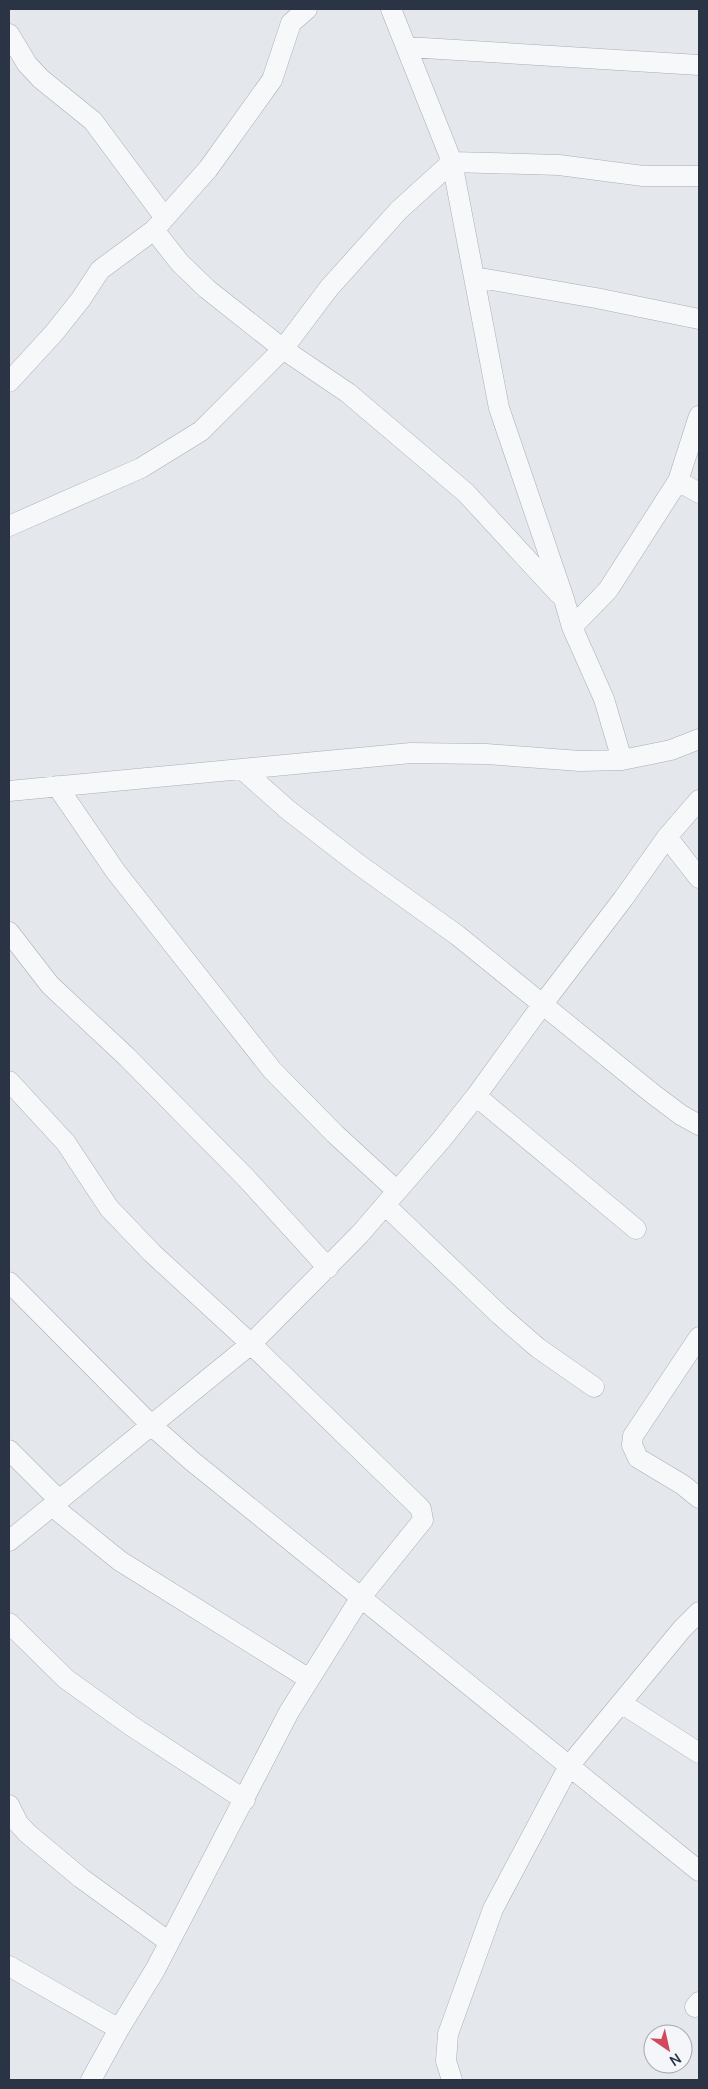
<svg xmlns="http://www.w3.org/2000/svg" width="708" height="2089" font-family="Manrope,sans-serif">
  <style>
    .lines { fill: none; stroke-linecap: round; stroke-linejoin: round }
    .minor-casing { stroke: #a9aeb7; stroke-width: 21 }
    .minor { stroke: #f7f8fa; stroke-width: 20 }
  </style>
  <rect width="100%" height="100%" fill="#e4e7ec"/>
  <g class="lines">
    <defs>
      <path id="minor" d="M391,9l61,153 47,246 65,191 8,28 32,72 18,61
        M9,34l18,30 14,15 52,42 72,97
        M407,47l292,18
        M154,230l26,33 27,26 76,60 65,44 118,100 93,101
        M474,277l122,21 103,21
        M9,382l45,-49 27,-34 19,-29 54,-40 54,-61 64,-89 19,-57 16,-14
        M678,481l21,12
        M9,526l132,-58 60,-37 82,-82 46,-61 70,-78 53,-48 107,3 84,11h56
        M572,627l36,-37 70,-109 21,-65
        M243,770l45,40 70,54 99,71 196,159 28,21 18,10
        M57,786l59,86 156,198 63,64 62,57
        M9,791l402,-38 75,1 94,7 42,-1 49,-10 28,-11
        M667,837l32,41
        M9,932l41,53 77,72 120,122 81,89
        M9,1081l57,62 43,65 43,45 99,91 162,157 8,8 2,11 -62,77 -72,115 -134,258 -36,59 -28,51
        M476,1096l160,133
        M385,1205l115,110 38,33 56,39
        M9,1282l142,143 41,36 507,410
        M699,1337l-66,99 -1,9 6,13 45,27 16,13
        M9,1450l50,50
        M52,1506l68,55 189,118
        M9,1541l242,-197 109,-110 82,-95 34,-43 66,-91 81,-106 44,-62 32,-37
        M9,1623l57,56 67,48 112,73
        M621,1703l78,50
        M9,1805l9,18 9,10 54,45 88,64
        M9,1966l110,63
        M695,2007l4,-5
        M452,2080l-6,-19 2,-27 45,-125 76,-143 113,-137 17,-17"/>
    </defs>
    <use href="#minor" class="minor-casing"/>
    <use href="#minor" class="minor"/>
  </g>
  <rect width="708" height="2089" fill="none" stroke="#2b3445" stroke-width="20"/>
  <g transform="translate(668 2049) rotate(146)"><circle r="24" fill="#f4f6f9" stroke="#a4a8b1"/>
  <path d="M0-4L9 19L0 12L-9 19Z" fill="#d1495b"/>
  <text y="-8" font-size="14" font-weight="bold" text-anchor="middle" fill="#2b3445">N</text>
  </g>
</svg>
